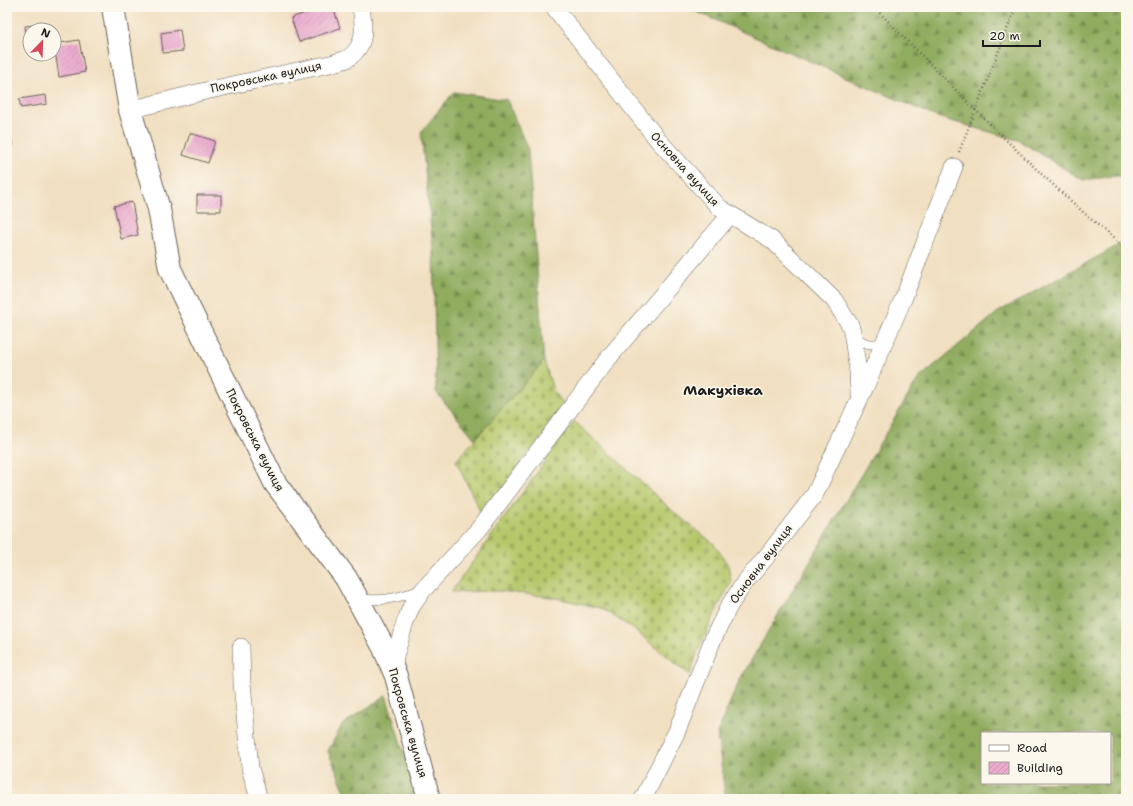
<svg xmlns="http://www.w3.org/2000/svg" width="1133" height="806" font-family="'Shantell Sans',sans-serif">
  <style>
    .forest { fill: url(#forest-firs); stroke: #56643d; fill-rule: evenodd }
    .cemetery { fill: url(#cemetery-stones); stroke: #697243 }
    .building { fill: url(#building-hatch) }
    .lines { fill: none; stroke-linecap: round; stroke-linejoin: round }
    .service-casing { stroke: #676056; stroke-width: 10 }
    .minor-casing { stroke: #676056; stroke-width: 18 }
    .tertiary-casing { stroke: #676056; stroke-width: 24 }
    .path { stroke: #676056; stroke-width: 2.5; stroke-dasharray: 1 3; stroke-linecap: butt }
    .service { stroke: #fff; stroke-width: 9 }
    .minor { stroke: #fff; stroke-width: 17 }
    .tertiary { stroke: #fff; stroke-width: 22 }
    .labels { text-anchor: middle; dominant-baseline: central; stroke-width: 3; stroke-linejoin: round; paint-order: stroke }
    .street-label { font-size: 12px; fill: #1c1c1c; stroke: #fbf7ec }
    .quarter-label { font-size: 14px; font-weight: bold; fill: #1c1c1c; stroke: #fbf7ec }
  </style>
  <defs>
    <pattern id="forest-firs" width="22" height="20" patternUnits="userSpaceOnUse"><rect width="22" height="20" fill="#90ac5e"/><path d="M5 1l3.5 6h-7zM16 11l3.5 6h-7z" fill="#758b4d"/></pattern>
    <pattern id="cemetery-stones" width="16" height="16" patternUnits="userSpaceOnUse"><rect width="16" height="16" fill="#b6c76a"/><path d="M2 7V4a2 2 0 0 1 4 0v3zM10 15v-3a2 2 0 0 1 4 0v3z" fill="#9caa5b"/></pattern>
    <pattern id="building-hatch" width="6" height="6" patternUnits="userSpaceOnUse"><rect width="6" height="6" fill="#eaa9cd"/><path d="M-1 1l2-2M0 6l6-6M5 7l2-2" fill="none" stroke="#c891af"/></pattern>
  </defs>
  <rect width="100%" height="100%" fill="#fbf7ec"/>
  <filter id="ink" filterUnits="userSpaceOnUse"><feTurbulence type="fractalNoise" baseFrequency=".025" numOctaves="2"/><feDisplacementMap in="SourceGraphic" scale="8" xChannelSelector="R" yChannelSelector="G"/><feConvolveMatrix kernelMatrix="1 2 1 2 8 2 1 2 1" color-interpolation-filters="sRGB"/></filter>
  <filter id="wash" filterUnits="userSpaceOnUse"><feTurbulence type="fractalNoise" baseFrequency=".012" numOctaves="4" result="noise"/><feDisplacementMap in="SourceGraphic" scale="16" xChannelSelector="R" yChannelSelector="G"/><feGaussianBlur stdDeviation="0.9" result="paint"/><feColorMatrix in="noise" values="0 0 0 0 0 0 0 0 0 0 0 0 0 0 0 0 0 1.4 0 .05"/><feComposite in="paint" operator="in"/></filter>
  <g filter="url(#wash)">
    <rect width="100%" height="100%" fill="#f1dfc1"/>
    <path class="forest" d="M680,7h446v168l-43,5 -65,-40 -81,-23 -242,-106z
      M454,92l53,8 21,50 16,211 -69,78 -39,-47 -3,-145 -12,-115z
      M1126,241v558h-398l-3,-5 -8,-61 23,-54 178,-300 80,-67zM982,733h128v50h-128z
      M386,695l32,104h-70l-20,-48 14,-26z"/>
    <path class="cemetery" d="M544,361l10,32 11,13 -83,109 -26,-54z
      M574,421l100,91 40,32 14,21 3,17 -14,27 -20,44 -7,22 -58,-47 -31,-20 -50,-11 -52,-6 -48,1z"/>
    <g id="blocks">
      <path class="building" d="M322,7h11l7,21 -41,14 -8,-24z
        M45,24l1,6h-16v14l-2,1 -3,-19z
        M180,30l3,21 -20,2 -2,-20z
        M79,40l6,32 -26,5 -5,-33z
        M46,95l1,9 -26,4 -2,-9z
        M7,131h1l5,14 -6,2z
        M190,133l25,8 -7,22 -25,-8z
        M197,195h24v16h-24z
        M132,202l6,33 -17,4 -7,-33z"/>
    </g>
  </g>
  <g filter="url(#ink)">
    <use href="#blocks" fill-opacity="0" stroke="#676056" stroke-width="1"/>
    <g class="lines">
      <defs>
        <path id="service" d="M854,334c7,11 18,11 30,9
          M360,599c24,3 39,-2 61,-9"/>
        <path id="minor" d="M554,7l104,133 62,68 52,32 62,60 16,25 2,6 6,41 1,22
          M130,110l71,-18 133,-29c4,-2 9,-2 13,-4 20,-13 17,-33 14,-52
          M241,647l1,36 8,85 9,31
          M394,671l1,-15 10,-33 6,-16 12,-17 56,-61 132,-174 119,-140
          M643,799l34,-68 36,-92 16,-33 16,-24 22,-26 48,-62 50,-107 39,-90 50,-130"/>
        <path id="tertiary" d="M113,7l17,103 29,99 11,60 105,214 71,95 37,68 13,30 33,123"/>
      </defs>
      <use href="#service" class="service-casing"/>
      <use href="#minor" class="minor-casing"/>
      <use href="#tertiary" class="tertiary-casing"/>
      <path class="path" d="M874,7c82,83 163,168 252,242
        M959,152l57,-145"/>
      <use href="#service" class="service"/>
      <use href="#minor" class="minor"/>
      <use href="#tertiary" class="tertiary"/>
    </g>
  </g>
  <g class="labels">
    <g class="street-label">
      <text transform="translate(266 77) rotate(-12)">Покровська вулиця</text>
      <text transform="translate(685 169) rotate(48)">Основна вулиця</text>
      <text transform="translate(255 440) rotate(63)">Покровська вулиця</text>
      <text transform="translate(761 564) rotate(-53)">Основна вулиця</text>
      <text transform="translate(408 723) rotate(74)">Покровська вулиця</text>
    </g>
    <g class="quarter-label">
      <text x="723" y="390">Макухівка</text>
    </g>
  </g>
  <rect width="1133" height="806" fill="none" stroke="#fbf7ec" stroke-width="24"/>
  <rect x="981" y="732" width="130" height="52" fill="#fbf7ec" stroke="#a29f99"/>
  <rect x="989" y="745" width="20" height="6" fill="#ffffff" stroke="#a29f99"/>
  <text x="1017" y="752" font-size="12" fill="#1c1c1c">Road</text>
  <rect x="989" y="762" width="20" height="12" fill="url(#building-hatch)" stroke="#a29f99"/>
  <text x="1017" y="772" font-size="12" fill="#1c1c1c">Building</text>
  <g transform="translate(42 42) rotate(23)"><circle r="19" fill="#fbf7ec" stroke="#a29f99"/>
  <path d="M0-3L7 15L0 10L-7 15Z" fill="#d1495b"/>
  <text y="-6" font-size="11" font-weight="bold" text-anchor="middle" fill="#1c1c1c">N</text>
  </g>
  <path d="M983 40v6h57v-6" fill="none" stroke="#1c1c1c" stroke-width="2"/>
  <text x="989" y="40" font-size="12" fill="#1c1c1c" stroke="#fbf7ec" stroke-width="3" paint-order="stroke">20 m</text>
</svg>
